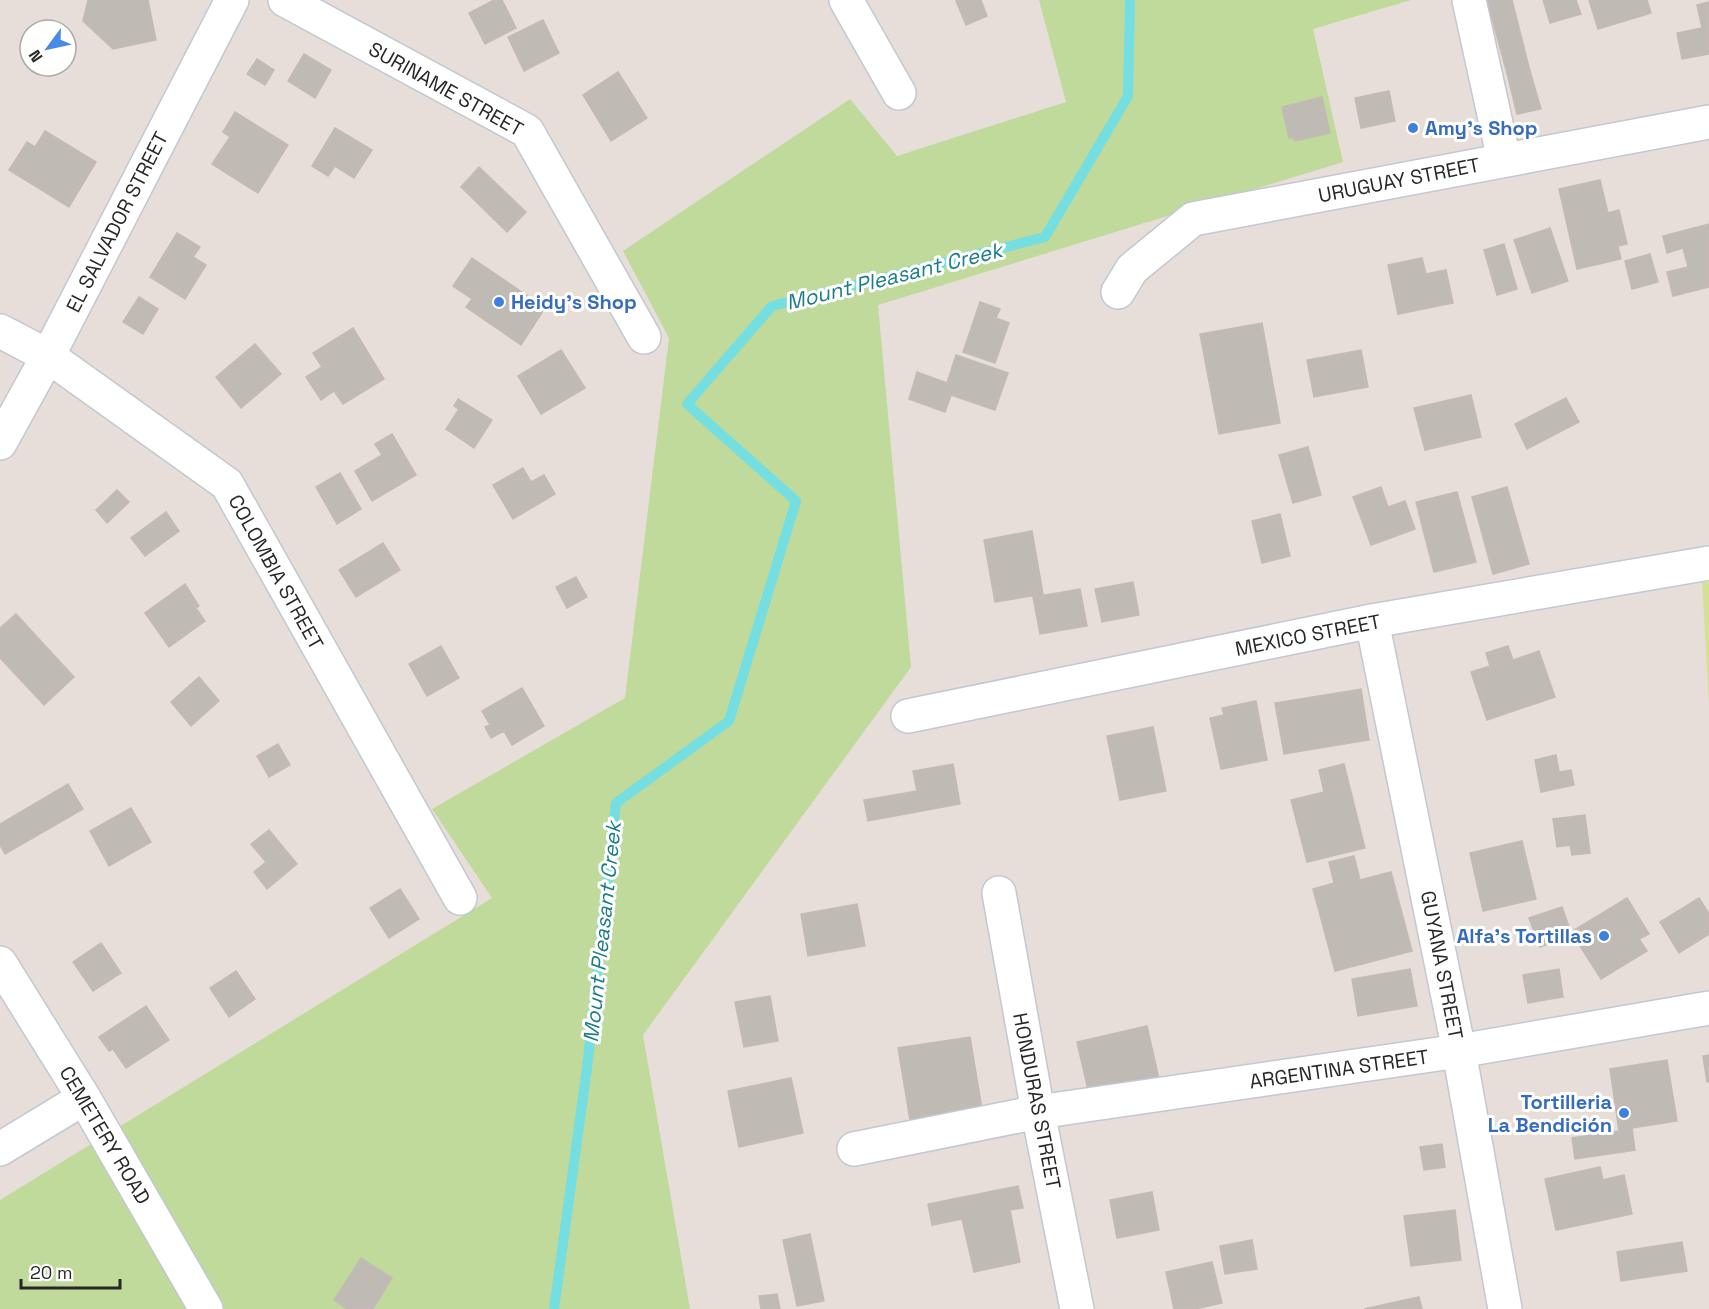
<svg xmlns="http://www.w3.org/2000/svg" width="1709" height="1309" font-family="'Space Grotesk',sans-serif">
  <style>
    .green { fill: #bfda9a }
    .pitch { fill: #d3e197 }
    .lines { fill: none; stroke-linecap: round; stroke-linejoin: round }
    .stream { stroke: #75dee1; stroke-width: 10 }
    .building { fill: #c0bab5; stroke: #c3bab4; stroke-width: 1.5 }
    .minor-casing { stroke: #c2c8d0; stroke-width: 36 }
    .minor { stroke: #fff; stroke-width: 33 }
    .shop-dot { fill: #3f7fe0; stroke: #fff; stroke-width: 2 }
    .labels { text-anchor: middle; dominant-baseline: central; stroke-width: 6; stroke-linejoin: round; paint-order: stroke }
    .street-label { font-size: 20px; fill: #272727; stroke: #fff }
    .shop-label { font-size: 20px; font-weight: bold; fill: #366cbe; stroke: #fff; text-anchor: start }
    .water-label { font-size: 21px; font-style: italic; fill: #197c88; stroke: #fff }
  </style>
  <rect width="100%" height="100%" fill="#e8ded9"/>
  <path class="green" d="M1039,0h372l-98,29 30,133 -465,143 33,362 -268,368 47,274h-690v-109l492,-302 -60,-89 193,-111 44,-360 -46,-87 227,-152 47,57 169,-54z"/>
  <path class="pitch" d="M1702,580l7,3v125z"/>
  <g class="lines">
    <path class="stream" d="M554,1309l33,-241 29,-265 113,-82 67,-220 -109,-97 85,-98 273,-69 83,-141 2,-96"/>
  </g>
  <path class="building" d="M88,0h60l8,40 -43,9 -30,-28z
    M494,0h8l14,28 -31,16 -16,-31z
    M981,0l6,16 -21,9 -10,-24z
    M1487,0h25l4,16 -23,6z
    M1543,0h33l5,14 -31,9z
    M1589,0h58l4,13 -53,16z
    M1709,2v52l-27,5 -5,-26 25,-5 -5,-23z
    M1516,16l14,55 -22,6 -15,-55z
    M543,20l16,33 -35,18 -16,-34z
    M304,54l27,16 -16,28 -27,-17z
    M257,59l17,11 -9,15 -18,-11z
    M1530,71l11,38 -24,5 -9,-37z
    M618,72l29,46 -36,23 -28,-46z
    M1389,91l6,30 -34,7 -6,-30z
    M1322,97l8,36 -35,8 -2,-4 -4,1 -7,-31z
    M235,112l53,33 -30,48 -46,-29 18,-27 -7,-5z
    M335,128l37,22 -18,28 -19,-12 -7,10 -16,-10z
    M45,131l51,31 -27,45 -60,-37 18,-28 8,5z
    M479,167l47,45 -19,20 -46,-45z
    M1600,180l8,33 11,-3 8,34 -9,2 3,13 -44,10 -18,-80z
    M1709,224v63l-36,9 -6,-24 21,-5 -5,-19 -16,5 -4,-17z
    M1550,228l18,53 -36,12 -18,-53z
    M177,233l23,14 -7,10 13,8 -21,34 -35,-22z
    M1504,244l13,45 -20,6 -13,-45z
    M1650,254l8,28 -26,7 -7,-28z
    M472,258l73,50 -24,37 -55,-38 6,-8 -19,-13z
    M1422,258l4,16 20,-4 7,33 -55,11 -10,-49z
    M139,297l19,12 -15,25 -20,-12z
    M980,302l20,7 -4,9 13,5 -14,40 -32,-11z
    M1262,323l18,100 -61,11 -19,-100z
    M353,328l31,51 -41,25 -9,-13 -13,9 -15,-23 16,-10 -9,-14z
    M255,344l26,30 -40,34 -25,-31z
    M561,350l24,38 -44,26 -23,-38z
    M1361,350l7,37 -54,10 -7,-37z
    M956,355l52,18 -13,37 -44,-15 -6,17 -36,-13 8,-27 30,11z
    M1471,395l10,42 -56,13 -11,-42z
    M1566,398l13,24 -52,27 -12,-25z
    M458,399l34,21 -18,28 -28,-19 13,-20 -5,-3z
    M392,434l24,41 -44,26 -17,-30 27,-16 -7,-11z
    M1308,447l13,48 -28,8 -14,-48z
    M523,468l8,14 13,-7 11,19 -42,25 -20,-34z
    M340,473l21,36 -24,15 -21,-37z
    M1381,487l7,20 17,-6 10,28 -44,16 -18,-48z
    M1507,487l22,77 -36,10 -21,-77z
    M117,490l12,12 -22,21 -11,-13z
    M1457,492l19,70 -42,10 -18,-70z
    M166,512l13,19 -34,25 -14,-18z
    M1280,514l10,42 -28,7 -10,-42z
    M1032,531l11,63 -48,8 -11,-62z
    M383,543l17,27 -44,27 -17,-27z
    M576,577l11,20 -20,11 -11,-21z
    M1133,582l6,33 -37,7 -7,-33z
    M185,584l14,22 -3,2 9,13 -36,26 -24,-34z
    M1080,589l7,37 -47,8 -7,-37z
    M16,614l58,63 -30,28 -44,-47v-30z
    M441,646l18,32 -32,18 -18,-32z
    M1508,646l5,14 26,-9 16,46 -68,23 -16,-48 19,-6 -4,-13z
    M199,677l20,24 -28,25 -20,-24z
    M522,688l22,38 -32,19 -8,-14 -13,7 -6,-11 5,-2 -8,-14z
    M1361,689l8,51 -85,14 -9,-51z
    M1256,701l11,59 -46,9 -11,-51 14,-3 -2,-7z
    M1153,727l13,64 -46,9 -13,-64z
    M278,744l12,21 -21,12 -12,-21z
    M1556,755l3,17 12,-2 3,15 -33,7 -6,-32z
    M953,764l7,40 -92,17 -4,-21 53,-9 -4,-20z
    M1344,764l21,84 -58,14 -16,-62 33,-8 -5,-22z
    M68,784l15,25 -78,45 -5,-9v-21z
    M131,808l20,34 -42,24 -19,-35z
    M1585,815l5,38 -18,2 -2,-10 -13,2 -4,-28z
    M269,830l28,34 -30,25 -13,-17 12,-10 -15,-18z
    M1522,841l14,58 -53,12 -13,-58z
    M1354,856l6,24 31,-8 21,79 -77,20 -22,-82 21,-6 -5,-21z
    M400,889l19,30 -30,19 -19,-30z
    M1627,898l22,36 -10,5 8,12 -46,28 -30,-47z
    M1699,898l10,16v20l-30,19 -19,-31z
    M857,904l8,42 -57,10 -7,-42z
    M1562,907l10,28 -32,12 -11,-29z
    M101,943l20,30 -28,18 -20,-29z
    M1410,969l7,37 -59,10 -6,-37z
    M1559,969l4,28 -35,6 -5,-28z
    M236,971l19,28 -26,18 -19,-29z
    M770,996l8,45 -34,6 -9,-45z
    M146,1006l23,34 -43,28 -13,-19 -4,2 -10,-14z
    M1147,1026l12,53 -70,15 -12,-52z
    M970,1037l12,72 -72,11 -12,-72z
    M1709,1055v27h-2l-4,-26z
    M1667,1060l10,61 -45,7 3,22 -60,9 -3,-21 47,-7 -9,-62z
    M791,1078l12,55 -64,14 -11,-56z
    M1442,1144l3,23 -21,3 -4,-23z
    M1600,1167l3,13 21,-5 8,39 -76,16 -11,-51z
    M1018,1186l5,22 -13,2 10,52 -46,10 -12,-53 -30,6 -4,-21z
    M1152,1192l7,38 -42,8 -7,-38z
    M1455,1210l6,50 -50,6 -7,-50z
    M810,1234l14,67 -27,5 -14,-66z
    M1252,1240l5,29 -32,5 -5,-28z
    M1682,1242l5,29 -66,10 -4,-29z
    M361,1258l31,20 -19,31h-26l-13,-9z
    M1212,1262l10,41 -27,6h-21l-8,-37z
    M777,1294l3,15h-19l-2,-13z
    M1419,1297l3,12h-58z"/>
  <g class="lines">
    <defs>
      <path id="minor" d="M285,0l242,131 117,206
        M846,0l53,93
        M1469,0l35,160
        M1118,292l14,-23 61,-50 516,-97
        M0,331l48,25 179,128 233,414
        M0,443l48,-87 184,-356
        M1372,621l87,430 46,258
        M908,716l464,-95 337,-58
        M999,893l39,219 39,197
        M0,963l84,135 122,211
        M0,1149l84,-51
        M854,1149l184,-37 421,-61 250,-43"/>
    </defs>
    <use href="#minor" class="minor-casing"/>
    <use href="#minor" class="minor"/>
  </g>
  <g class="shop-dot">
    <circle cx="1413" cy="128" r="6"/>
    <circle cx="499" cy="302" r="6"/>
    <circle cx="1604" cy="936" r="6"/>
    <circle cx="1624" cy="1113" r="6"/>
  </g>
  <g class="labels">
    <g class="street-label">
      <text transform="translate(446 89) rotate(29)">SURINAME STREET</text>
      <text transform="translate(1399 180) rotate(-11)">URUGUAY STREET</text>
      <text transform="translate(117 222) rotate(-63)">EL SALVADOR STREET</text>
      <text transform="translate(276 572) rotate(61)">COLOMBIA STREET</text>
      <text transform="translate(1308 635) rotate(-11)">MEXICO STREET</text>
      <text transform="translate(1442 965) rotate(79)">GUYANA STREET</text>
      <text transform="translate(1339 1069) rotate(-8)">ARGENTINA STREET</text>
      <text transform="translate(1037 1101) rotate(79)">HONDURAS STREET</text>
      <text transform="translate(105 1135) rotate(59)">CEMETERY ROAD</text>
    </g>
    <g class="shop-label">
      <text x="1425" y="128">Amy's Shop</text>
      <text x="511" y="302">Heidy's Shop</text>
      <text x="1592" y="936" text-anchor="end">Alfa's Tortillas</text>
      <text x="1612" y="1102" text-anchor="end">Tortilleria<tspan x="1612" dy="23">La Bendición</tspan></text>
    </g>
    <g class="water-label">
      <text transform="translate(894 276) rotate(-14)">Mount Pleasant Creek</text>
      <text transform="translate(602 932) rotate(-84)">Mount Pleasant Creek</text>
    </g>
  </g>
  <g transform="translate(48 48) rotate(237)"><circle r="28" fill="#ffffff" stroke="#a9a9a9" stroke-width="1.5"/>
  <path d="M0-4.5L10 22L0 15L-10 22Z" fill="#478ae7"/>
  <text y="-9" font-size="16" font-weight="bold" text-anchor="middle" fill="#272727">N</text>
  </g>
  <path d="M21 1279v9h99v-9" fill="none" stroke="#272727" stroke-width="3"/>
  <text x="30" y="1279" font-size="18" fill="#272727" stroke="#ffffff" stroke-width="4.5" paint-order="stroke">20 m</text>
</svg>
